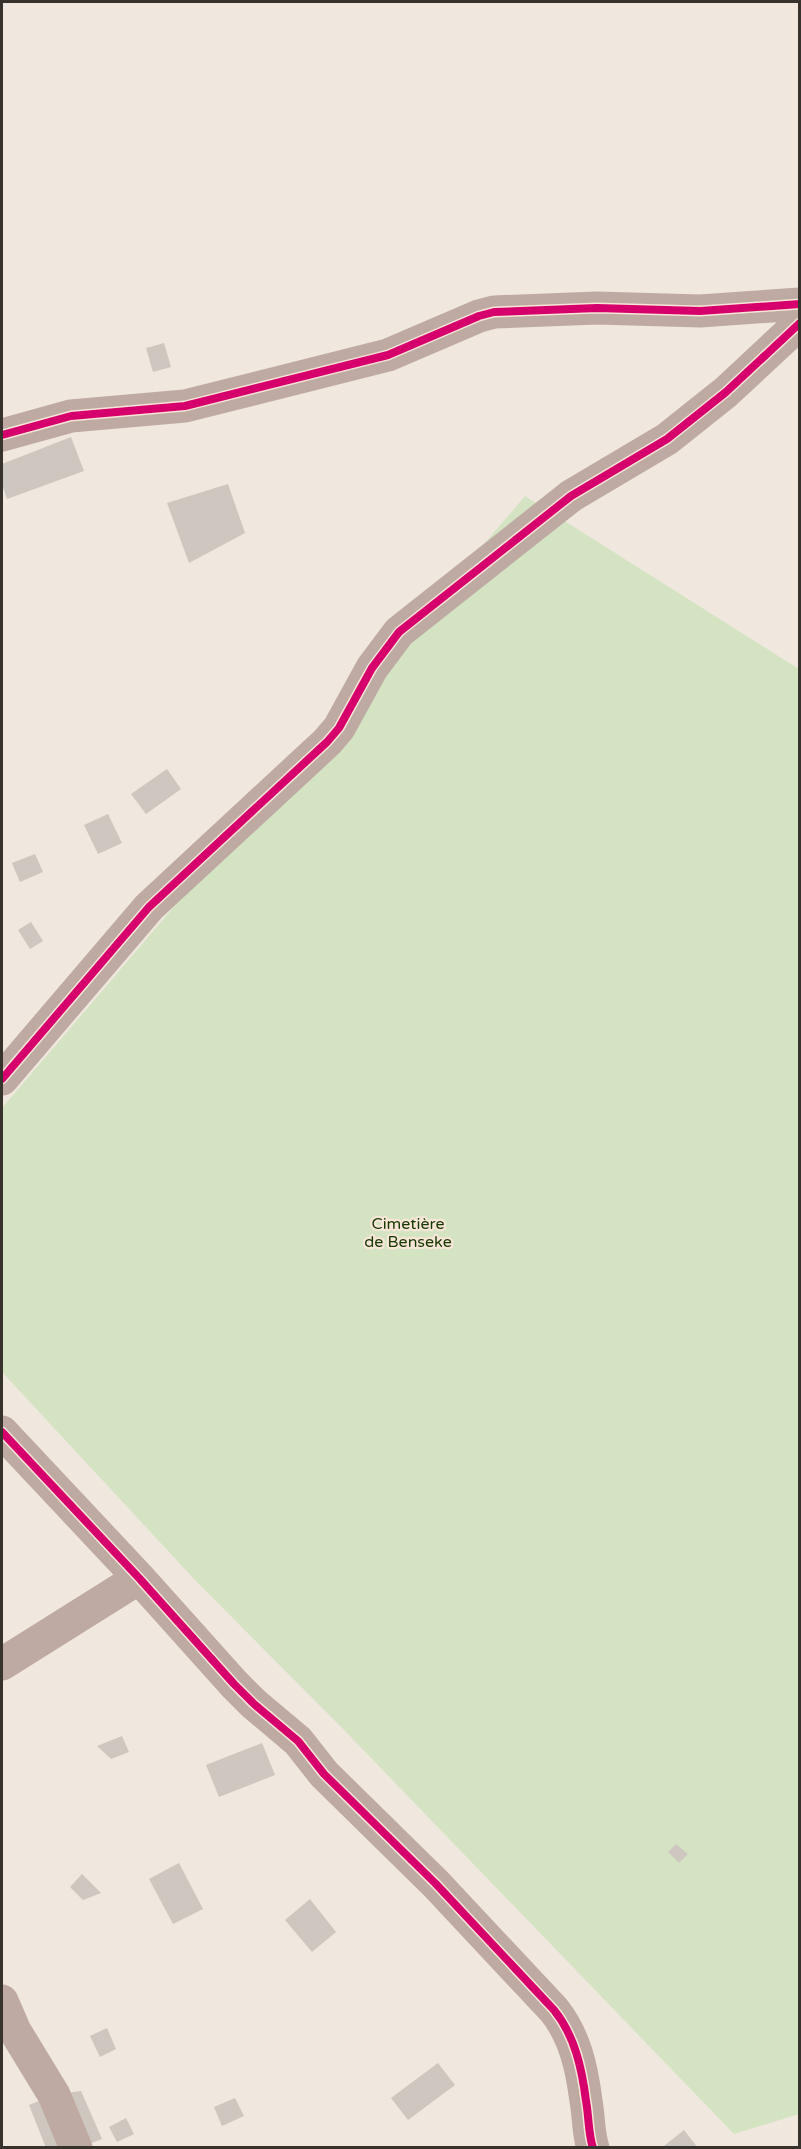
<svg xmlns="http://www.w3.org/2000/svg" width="801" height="2149" font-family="'Varela Round',sans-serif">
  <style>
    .green { fill: #d4e4c3 }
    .building { fill: #cdc7bf }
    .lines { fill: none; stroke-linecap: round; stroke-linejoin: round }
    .street { stroke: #beaaa3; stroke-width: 33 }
    .cycleway-casing { stroke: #f7e6d7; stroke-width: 11 }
    .cycleway { stroke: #d6006c; stroke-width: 8 }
    .labels { text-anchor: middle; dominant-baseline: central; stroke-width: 4.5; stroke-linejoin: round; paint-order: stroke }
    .park-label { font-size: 16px; fill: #173800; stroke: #f7e6d7 }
  </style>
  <rect width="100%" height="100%" fill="#f0e7de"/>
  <path class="green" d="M525,496l274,173v1445l-65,20 -389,-403 -149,-150 -194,-209v-264z"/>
  <path class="building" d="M164,343l7,24 -18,5 -7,-24z
    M71,437l13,34 -77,28 -5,-15v-20z
    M228,484l17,49 -56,30 -22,-60z
    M167,769l14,20 -35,25 -15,-20z
    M108,814l14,29 -24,11 -14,-29z
    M35,854l8,18 -23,10 -8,-19z
    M31,922l12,19 -13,8 -12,-19z
    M122,1736l7,16 -18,7 -14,-13z
    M262,1743l13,32 -56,22 -13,-32z
    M676,1844l12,10 -9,9 -11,-11z
    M179,1863l24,46 -30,15 -24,-45z
    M82,1874l19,19 -18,7 -13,-13z
    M310,1899l26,33 -24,20 -27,-32z
    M107,2028l9,21 -16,8 -10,-21z
    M438,2063l17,22 -47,35 -17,-22z
    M81,2091l21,48 -18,7 -24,-52z
    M54,2095l22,53h-30l-17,-43z
    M235,2098l9,18 -22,10 -8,-19z
    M126,2118l8,16 -17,8 -8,-15z
    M684,2130l14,18h-33l-1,-2z"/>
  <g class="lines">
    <path class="street" d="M2,435l69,-19 114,-10 203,-51 91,-39 15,-4 103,-4 103,3 100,-7
      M2,1079l147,-172 178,-165 12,-14 33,-60 27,-36 172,-136 96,-57 59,-47 74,-69
      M2,1432l137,146 95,106 20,20 44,37 26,33 112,110 118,126c21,26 28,59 32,91 3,16 2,32 7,47
      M2,1664l137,-86
      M2,2001l13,30 39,64 22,53"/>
    <defs>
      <path id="cycleway" d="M2,435l69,-19 114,-10 203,-51 91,-39 15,-4 103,-4 103,3 100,-7
        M2,1079l147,-172 178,-165 12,-14 33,-60 27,-36 172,-136 96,-57 59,-47 74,-69
        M2,1432l137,146 95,106 20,20 44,37 26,33 112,110 118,126c21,26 28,59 32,91 3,16 2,32 7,47"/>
    </defs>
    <use href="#cycleway" class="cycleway-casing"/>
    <use href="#cycleway" class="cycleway"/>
  </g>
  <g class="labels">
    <g class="park-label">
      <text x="408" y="1224">Cimetière<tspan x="408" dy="18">de Benseke</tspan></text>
    </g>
  </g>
  <rect width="801" height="2149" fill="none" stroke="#38322c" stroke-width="6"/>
</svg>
